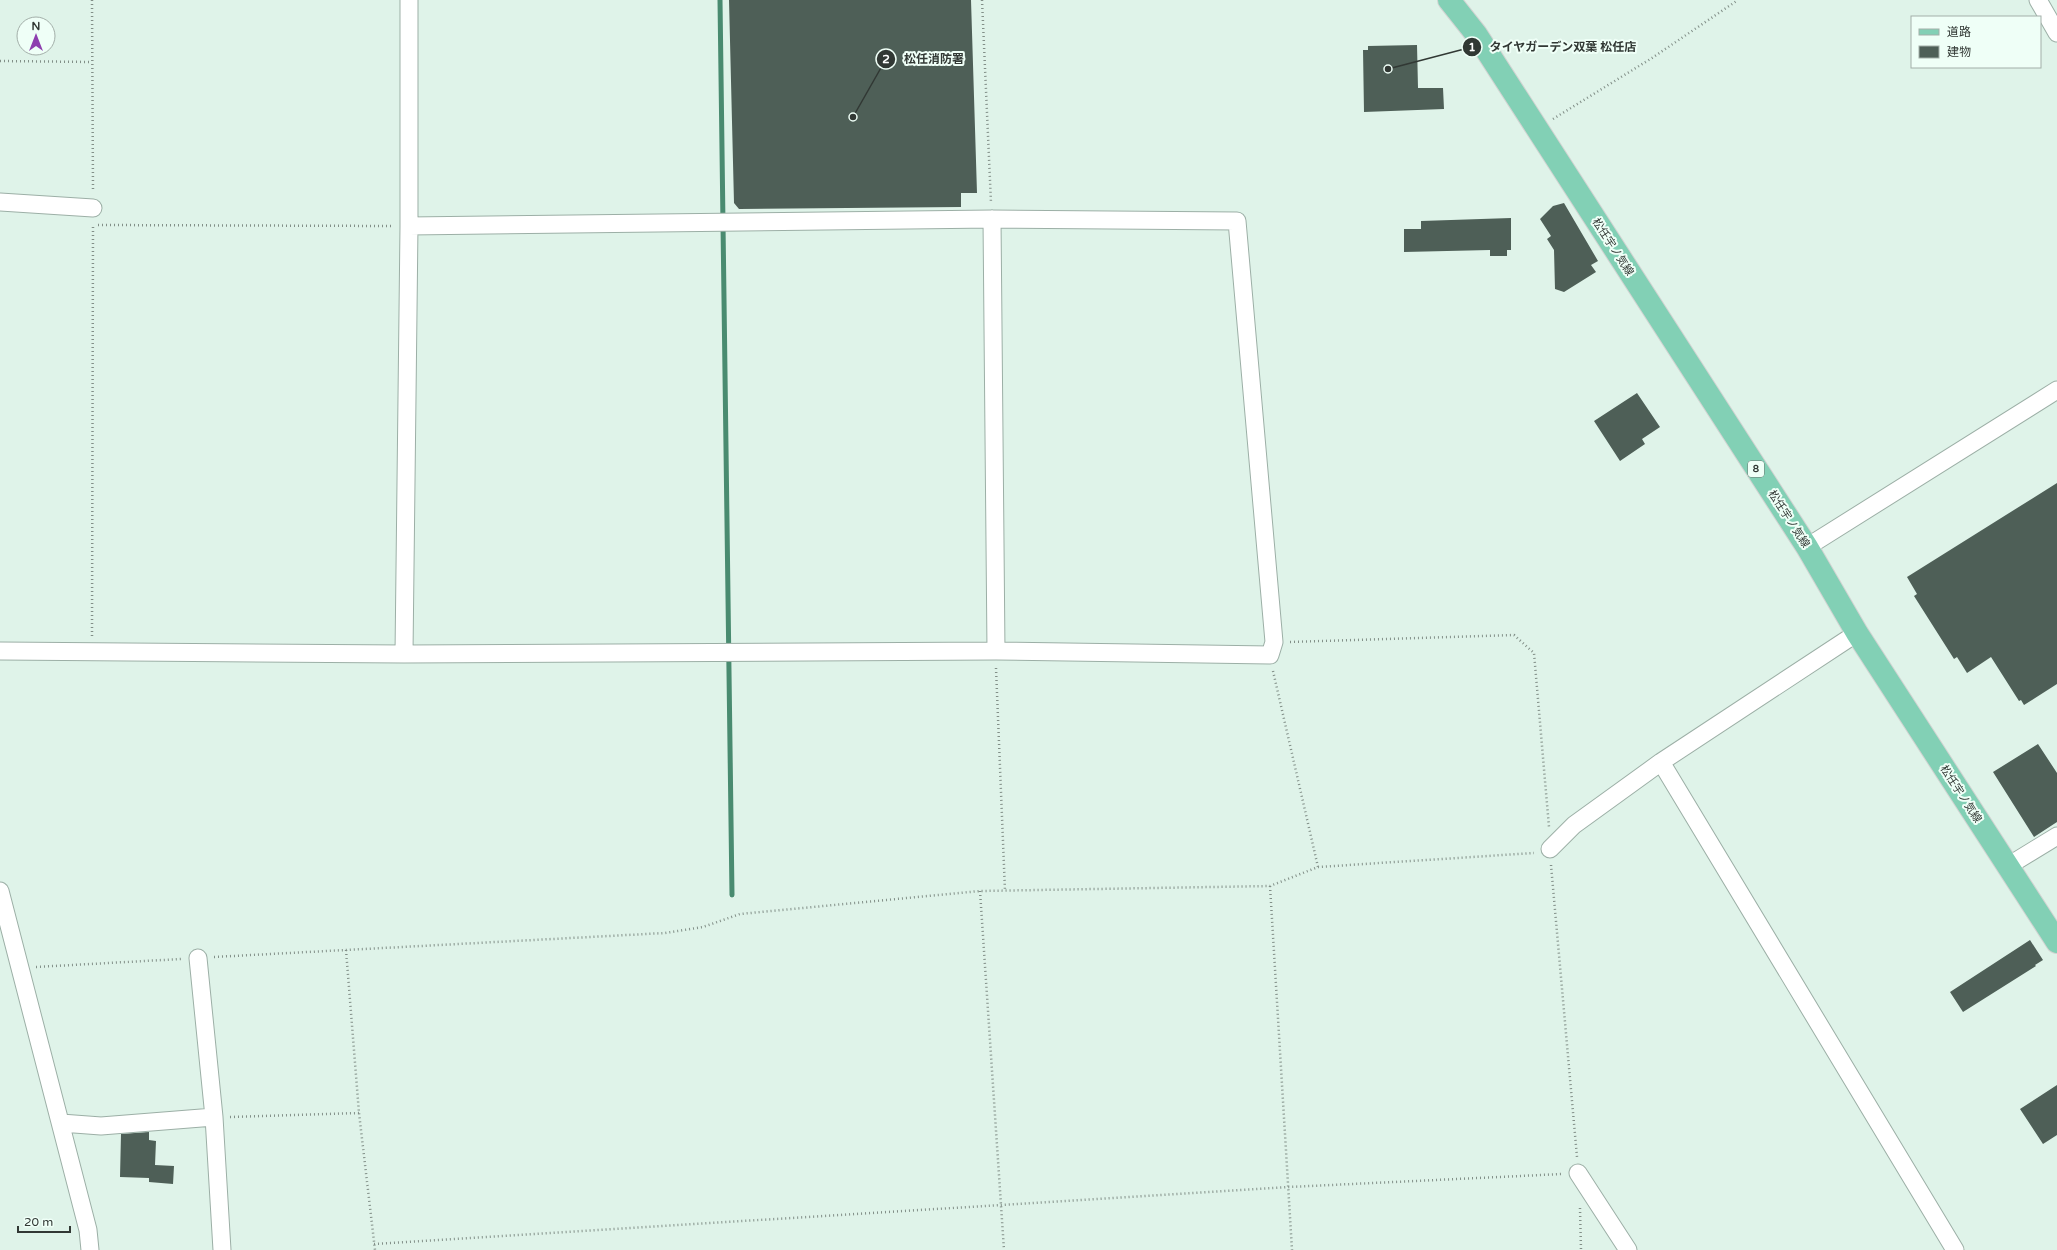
<svg xmlns="http://www.w3.org/2000/svg" width="2057" height="1250" font-family="'Varela Round','Noto Sans JP',sans-serif">
  <style>
    .lines { fill: none; stroke-linecap: round; stroke-linejoin: round }
    .stream { stroke: #498b70; stroke-width: 5 }
    .building { fill: #4e5f57 }
    .minor-casing { stroke: #9cafa6; stroke-width: 19 }
    .major-casing { stroke: #d2d3d2; stroke-width: 24 }
    .path { stroke: #828f88; stroke-width: 2.5; stroke-dasharray: 1 3; stroke-linecap: butt }
    .minor { stroke: #fff; stroke-width: 17 }
    .major { stroke: #82d0b5; stroke-width: 22 }
    .labels { text-anchor: middle; dominant-baseline: central; stroke-width: 4; stroke-linejoin: round; paint-order: stroke }
    .shield { fill: #effff7; stroke: #6a746e; stroke-width: 1 }
    .shield-label { font-size: 10px; font-weight: bold; fill: #313834 }
    .street-label { font-size: 11px; fill: #313834; stroke: #effff7 }
    .leader { fill: none; stroke: #313834; stroke-width: 1.5 }
    .callout-dot { fill: #313834; stroke: #effff7; stroke-width: 1.5 }
    .mark-label { font-size: 12px; text-anchor: middle; font-weight: bold; fill: #fff }
    .callout-label { font-size: 12px; text-anchor: middle; font-weight: bold; fill: #313834; stroke: #effff7; stroke-width: 4; stroke-linejoin: round; paint-order: stroke }
  </style>
  <rect width="100%" height="100%" fill="#dff3e9"/>
  <g class="lines">
    <path class="stream" d="M720,0l12,895"/>
  </g>
  <path class="building" d="M729,0h242l6,193h-16v14l-222,2 -5,-6z
    M1417,45l1,43h25l1,21 -80,3 -1,-62h5v-4z
    M1564,203l34,58 -7,4 5,7 -32,20 -9,-3 -1,-39 -7,-11 4,-3 -11,-17 13,-13z
    M1511,218v32h-4v6h-17v-6l-86,2v-23h17v-8z
    M1637,393l23,34 -18,12 3,5 -25,17 -26,-40z
    M2057,483v201l-33,21 -3,-5 -2,1 -28,-44 -24,16 -10,-16 -3,2 -40,-63 3,-2 -10,-17z
    M2038,744l19,29v49l-23,15 -41,-65z
    M2030,940l13,20 -8,5 1,1 -73,46 -13,-20z
    M2057,1085v50l-14,9 -23,-35z
    M149,1132v8l7,1 -1,24 19,1 -1,18 -24,-2v-4l-29,-1 1,-43z"/>
  <g class="lines">
    <defs>
      <path id="minor" d="M2038,0l19,33
        M0,202l93,6
        M992,219l4,432
        M1807,547l250,-157
        M0,651l404,3 592,-3 274,4 4,-13 -37,-421 -245,-2 -583,7
        M404,654l5,-428v-226
        M1661,762l294,488
        M1550,849l24,-24 87,-63 196,-129
        M2008,866l49,-30
        M0,891l88,339 2,20
        M198,958l16,159 8,133
        M61,1123l40,3 113,-9
        M1578,1173l50,77"/>
      <path id="major" d="M1449,0l27,34 331,513 50,86 200,309"/>
    </defs>
    <use href="#minor" class="minor-casing"/>
    <use href="#major" class="major-casing"/>
    <path class="path" d="M92,0l1,192
      M982,0l9,203
      M0,61l92,1
      M1553,119l99,-61 86,-58
      M98,225l295,1
      M92,636l1,-411
      M1290,642l224,-7 20,18 15,174
      M996,668l9,223
      M1273,671l45,196
      M1551,865l26,292
      M1270,886l22,364
      M980,891l24,359
      M346,950l13,163 16,137
      M214,957l451,-24 38,-6 37,-13 240,-23 290,-5 48,-19 216,-14
      M36,967l145,-8
      M230,1117l129,-4
      M1580,1208l1,42
      M374,1244l915,-57 273,-13"/>
    <use href="#minor" class="minor"/>
    <use href="#major" class="major"/>
  </g>
  <g class="labels">
    <rect class="shield" x="1748" y="461" width="16" height="16" rx="3"/>
    <g class="shield-label">
      <text x="1756" y="469">8</text>
    </g>
    <g class="street-label">
      <text transform="translate(1613 247) rotate(57)">松任宇ノ気線</text>
      <text transform="translate(1789 519) rotate(57)">松任宇ノ気線</text>
      <text transform="translate(1961 794) rotate(57)">松任宇ノ気線</text>
    </g>
  </g>
  <path class="leader" d="M1388 69L1472 47M853 117L886 59"/>
  <g class="callout-dot">
    <circle cx="1388" cy="69" r="4"/>
    <circle cx="853" cy="117" r="4"/>
    <circle cx="1472" cy="47" r="10"/>
    <circle cx="886" cy="59" r="10"/>
  </g>
  <g class="mark-label">
    <text x="1472" y="51">1</text>
    <text x="886" y="63">2</text>
  </g>
  <g class="callout-label">
    <text x="1563" y="51">タイヤガーデン双葉 松任店</text>
    <text x="934" y="63">松任消防署</text>
  </g>
  <rect x="1911" y="16" width="130" height="52" fill="#effff7" stroke="#a3afa9"/>
  <rect x="1919" y="29" width="20" height="6" fill="#82d0b5" stroke="#a3afa9"/>
  <text x="1947" y="36" font-size="12" fill="#313834">道路</text>
  <rect x="1919" y="46" width="20" height="12" fill="#4e5f57" stroke="#a3afa9"/>
  <text x="1947" y="56" font-size="12" fill="#313834">建物</text>
  <g transform="translate(36 36)"><circle r="19" fill="#effff7" stroke="#a3afa9"/>
  <path d="M0-3L7 15L0 10L-7 15Z" fill="#8e3faf"/>
  <text y="-6" font-size="11" font-weight="bold" text-anchor="middle" fill="#313834">N</text>
  </g>
  <path d="M18 1226v6h52v-6" fill="none" stroke="#313834" stroke-width="2"/>
  <text x="24" y="1226" font-size="12" fill="#313834" stroke="#effff7" stroke-width="3" paint-order="stroke">20 m</text>
</svg>
